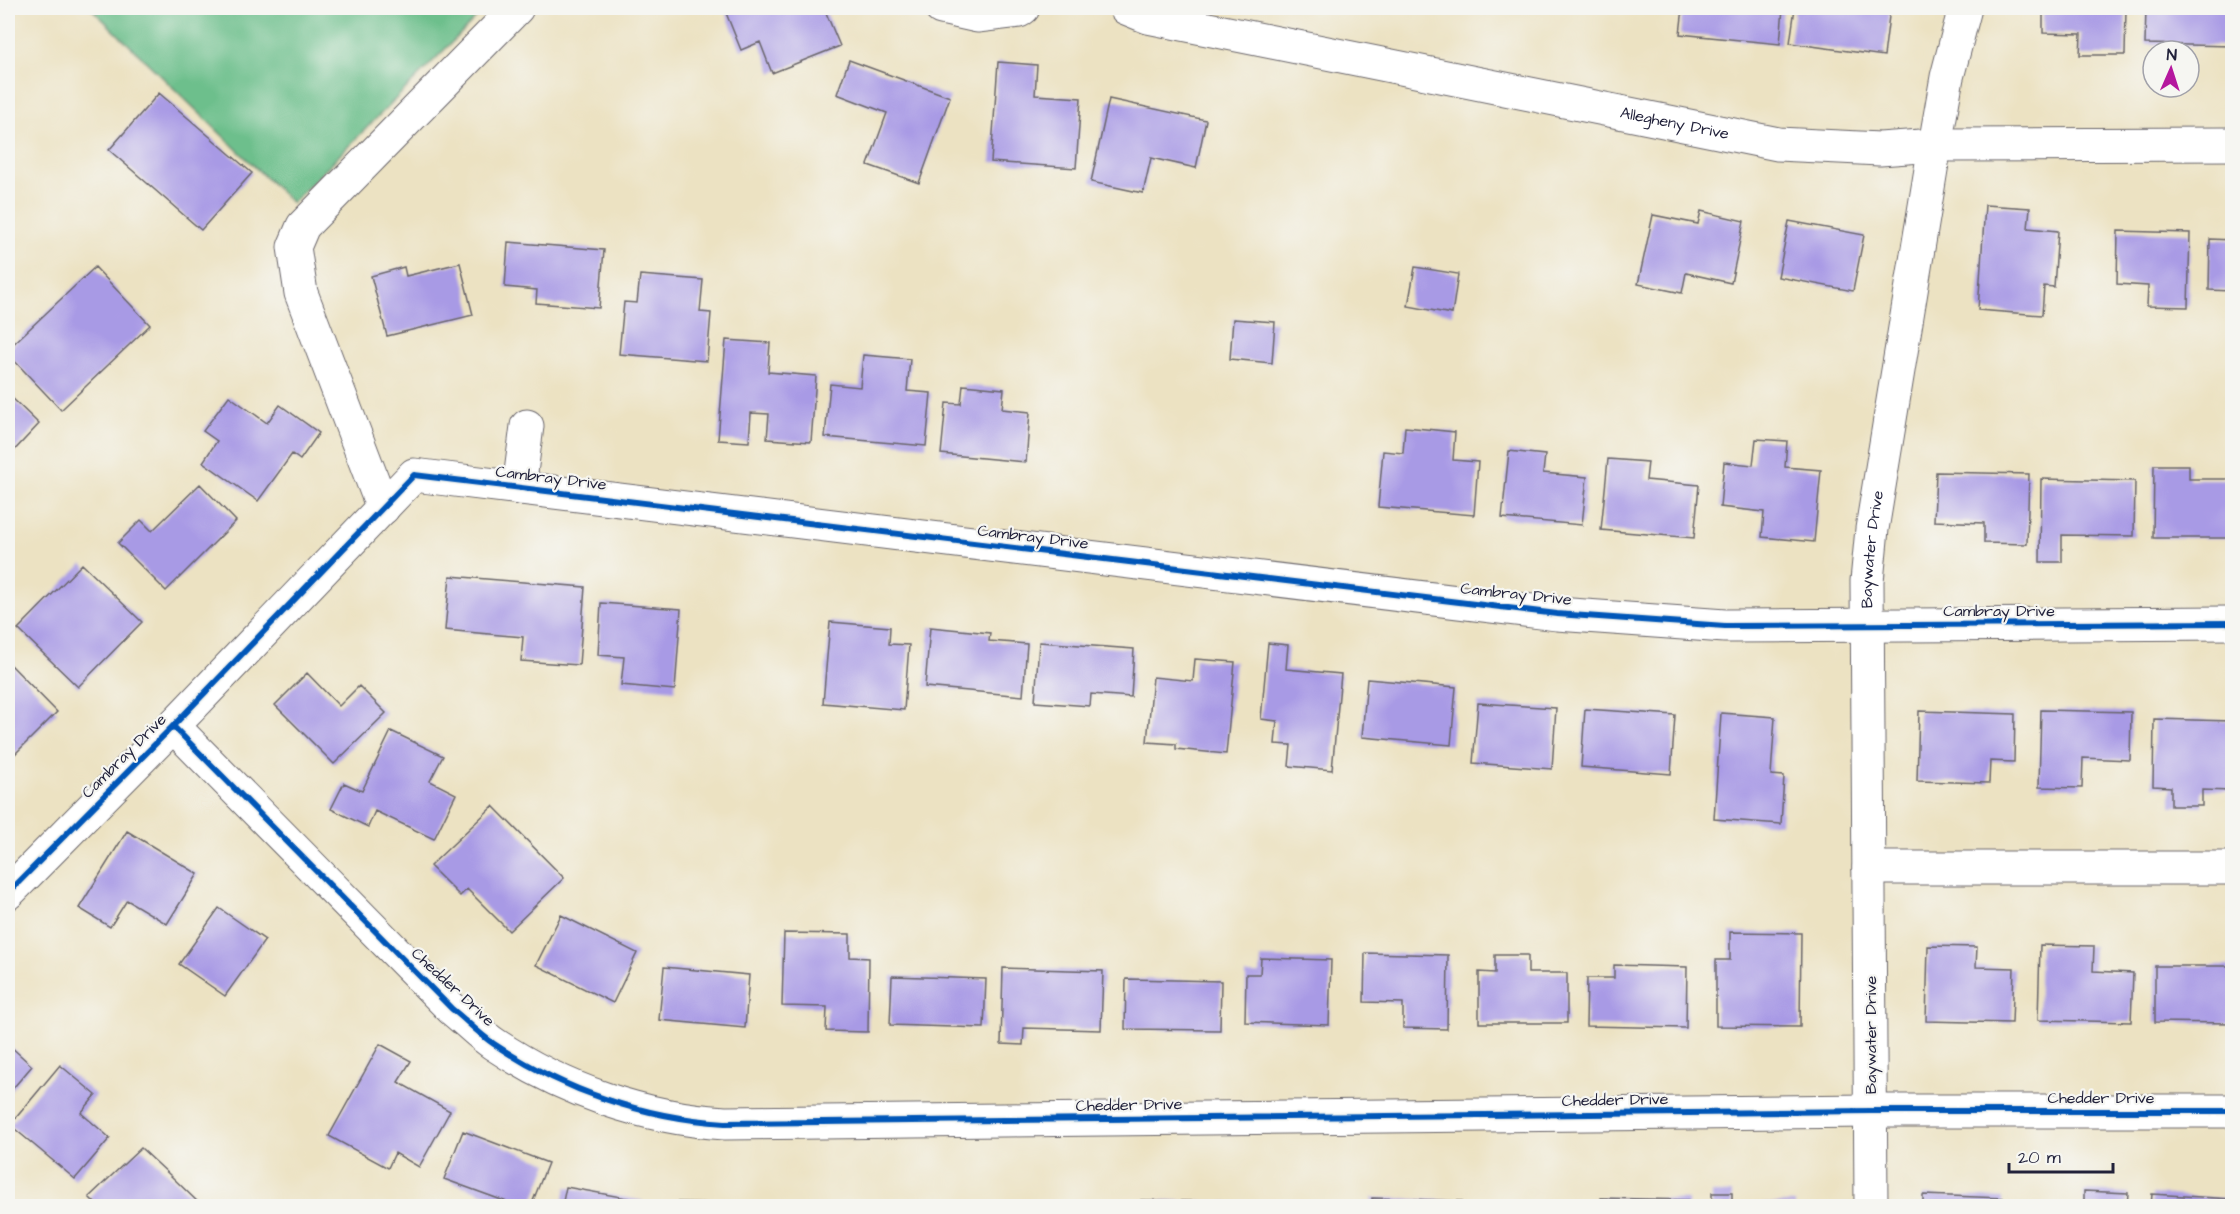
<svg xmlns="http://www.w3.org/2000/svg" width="2240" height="1214" font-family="'Architects Daughter',sans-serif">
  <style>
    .forest { fill: #6dbf8c; stroke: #487064; stroke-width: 1.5 }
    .building { fill: #a89ae5 }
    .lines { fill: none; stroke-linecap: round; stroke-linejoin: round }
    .minor-casing { stroke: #69656a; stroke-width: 35 }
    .minor { stroke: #fff; stroke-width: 33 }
    .cycleway-casing { stroke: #f6f6f2; stroke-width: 10 }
    .cycleway { stroke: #0057b8; stroke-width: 6 }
    .labels { text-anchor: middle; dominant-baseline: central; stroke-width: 4.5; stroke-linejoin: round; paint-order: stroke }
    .street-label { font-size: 16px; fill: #22223b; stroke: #f6f6f2 }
  </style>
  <rect width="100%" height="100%" fill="#f6f6f2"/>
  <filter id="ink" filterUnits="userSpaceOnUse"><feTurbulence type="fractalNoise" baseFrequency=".0167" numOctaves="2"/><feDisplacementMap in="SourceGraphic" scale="12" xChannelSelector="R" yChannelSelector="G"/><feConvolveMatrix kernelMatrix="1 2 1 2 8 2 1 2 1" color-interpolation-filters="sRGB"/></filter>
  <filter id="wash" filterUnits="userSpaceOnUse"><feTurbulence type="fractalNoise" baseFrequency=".008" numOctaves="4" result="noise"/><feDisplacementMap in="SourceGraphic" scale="24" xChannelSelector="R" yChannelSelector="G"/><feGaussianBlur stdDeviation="1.35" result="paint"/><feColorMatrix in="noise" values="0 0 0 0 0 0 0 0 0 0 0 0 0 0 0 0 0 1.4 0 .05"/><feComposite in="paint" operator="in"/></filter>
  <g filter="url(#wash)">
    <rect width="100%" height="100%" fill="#ece2c2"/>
    <path class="forest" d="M91,8h395l-194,195z"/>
    <g id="blocks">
      <path class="building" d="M724,8h100l16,38 -68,27 -12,-31 -19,8z
        M1683,8h100l-3,36 -100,-10z
        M1795,8h95l-6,48 -94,-13z
        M2043,8h83l-1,47h-45l1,-21 -38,-1z
        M2146,8h86v38l-87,-2z
        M849,60l101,37 -31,86 -51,-18 19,-52 -50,-19z
        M998,62l39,3 -2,30 46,3 -5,70 -85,-6z
        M159,93l93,80 -51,57 -92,-80z
        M1109,99l97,21 -10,48 -45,-10 -8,35 -52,-11z
        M1985,205l45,3 -2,20 30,3 -4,56 -10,-1 -2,29 -64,-5z
        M1701,211l43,10 -13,62 -45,-10 -4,20 -44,-9 15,-69 45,9z
        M1789,221l75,14 -11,56 -75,-14z
        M2118,231l72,2 -2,74 -41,-1 1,-20 -31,-2z
        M2210,239l22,1v51l-23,-1z
        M508,242l96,8 -5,58 -63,-5 1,-13 -32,-3z
        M460,263l13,52 -86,21 -16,-60 33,-9 2,9z
        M95,267l55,58 -89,85 -53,-56v-5z
        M1415,267l43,7 -6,40 -44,-8z
        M640,275l63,5 -3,32 11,1 -4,48 -88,-7 5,-52 13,1z
        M1233,319l42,3 -3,41 -42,-4z
        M726,340l44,3 -2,29 48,4 -5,66 -44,-3 2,-25 -18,-1 -2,29 -31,-2z
        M863,355l47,4 -3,32 24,2 -5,53 -101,-9 5,-53 30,3z
        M963,385l41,4 -2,20 28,3 -4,50 -85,-8 5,-51 15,1z
        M8,394l31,30 -31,33z
        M229,396l38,27 13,-18 39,28 -19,27 -8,-6 -34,47 -55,-39 14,-21 -14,-10z
        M1405,427l50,5 -2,28 25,2 -4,53 -96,-8 5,-56 20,2z
        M1756,439l31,2 -2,26 36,3 -7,72 -52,-5 2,-25 -44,-5 4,-45 29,3z
        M1509,451l36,4 -2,18 44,4 -5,48 -80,-7z
        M1608,459l40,3 -2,18 53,5 -5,53 -93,-8z
        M2154,465h35v14h43v59h-79z
        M1936,472l93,2 -2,70 -43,-1v-20l-50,-2z
        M2041,479l94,2 -1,55 -72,-1v27h-22z
        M200,484l36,37 -70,70 -48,-48 23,-23 11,11z
        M82,564l60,58 -64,65 -60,-58z
        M450,576l135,11 -6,78 -58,-4 2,-24 -78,-7z
        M601,603l80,6 -6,81 -54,-5 3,-28 -26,-2z
        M830,622l60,5 -1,17 20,1 -5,65 -81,-7z
        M930,627l60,6 -1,8 38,3 -4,52 -98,-9z
        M1039,642l95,7 -3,48 -40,-3 -1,12 -55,-4z
        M1268,643l20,2 -2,24 55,5 -9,96 -43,-4 2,-21 -16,-1 2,-23 -16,-2z
        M1195,659l40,3 -9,92 -50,-5v-5l-29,-2 6,-65 40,4z
        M11,665l46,47 -49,49v-92z
        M307,673l32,33 20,-20 27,27 -52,51 -59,-59z
        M1367,679l89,8 -5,58 -89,-8z
        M1478,703l78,5 -4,61 -79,-6z
        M1585,709l90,6 -4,59 -90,-7z
        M2041,710l90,2 -1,48 -47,-2 -1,30 -43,-1z
        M1919,711l96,3 -1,48 -24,-1 -1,22 -72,-2z
        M1721,713l54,4 -4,58 13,1 -3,48 -67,-5z
        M2154,719l78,2v70l-30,-1v16h-31v-19l-18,-1z
        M391,731l52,25 -13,25 26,13 -22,45 -59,-28 -7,16 -37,-18 13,-26 18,8z
        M493,806l71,72 -55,53 -42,-42 -7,7 -30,-30z
        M127,831l71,43 -31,50 -40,-24 -17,27 -31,-19z
        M219,908l46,32 -40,56 -46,-32z
        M561,915l76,38 -24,50 -77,-38z
        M1730,932l71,1 -1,94 -84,-1v-66h14z
        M784,933l66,1v23l19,1 -1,74 -42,-1 1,-24 -45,-1z
        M2040,945l54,1 -1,25 40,2 -2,49 -93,-2z
        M1928,946l49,1 -1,20 38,1 -2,55 -86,-2z
        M1365,953l83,2 -1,74 -44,-1v-25l-39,-1z
        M1495,955h33v18h39v50h-88v-51l16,1z
        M1261,958l70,2 -2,65 -84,-3 1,-48h14z
        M1614,965l73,2 -1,61 -100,-2 1,-48h27z
        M2155,966h77v57l-77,-1z
        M664,967l85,8 -4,53 -86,-8z
        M1003,968l100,3 -2,59 -77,-2 -1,17 -22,-1z
        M892,976l94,3 -2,49 -94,-3z
        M1126,979l95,2 -1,49 -95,-1z
        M8,1044l24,22 -24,28z
        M380,1044l31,17 -13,21 52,29 -31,56 -24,-14 -7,15 -59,-32z
        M60,1065l36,30 -15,18 29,25 -35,41 -65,-54z
        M463,1131l85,32 -17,43h-13l-74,-27z
        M141,1148l30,28 31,30h-104l-9,-9z
        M566,1187l77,14 -1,5h-80z
        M2084,1191l44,2 -1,13h-43z
        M1712,1193h20v13h-20z
        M2152,1194l80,5v7h-81z
        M1923,1195l80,3v8h-80z
        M1372,1198l90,3 -1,5h-89z
        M1601,1198l87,2v6h-88z
        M1141,1200l88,2v4h-89z
        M915,1201l89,3v2h-89z
        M675,1202l88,2v2h-88z
        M1795,1203v3h-33v-2z"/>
    </g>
  </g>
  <g filter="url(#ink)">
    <use href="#blocks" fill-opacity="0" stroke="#69656a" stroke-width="1.5"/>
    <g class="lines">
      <defs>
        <g id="minor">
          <path d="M941,8l36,8 42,-5 4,-3"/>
          <path id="s1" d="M1126,8l22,9 630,127 102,5 55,-4 297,-1"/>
          <path d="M519,488l8,-62"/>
          <path d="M383,508l-82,-215 -7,-46 9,-21 214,-218"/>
          <path d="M173,726l279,283c14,11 27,25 42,35 69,46 149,74 231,79l1146,-12h361"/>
          <path d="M1869,868h363"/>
          <path d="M8,893l165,-167 241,-251 1143,139 168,12 507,-3"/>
          <path id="s2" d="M1871,1206l-4,-625 5,-52 63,-384 12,-68 18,-69"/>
        </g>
      </defs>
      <use href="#minor" class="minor-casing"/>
      <use href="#minor" class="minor"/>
      <defs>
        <path id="cycleway" d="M173,726l279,283c14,11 27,25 42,35 69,46 149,74 231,79l1146,-12h361
          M8,893l165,-167 241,-251 1143,139 168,12 507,-3"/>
      </defs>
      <use href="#cycleway" class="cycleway-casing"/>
      <use href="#cycleway" class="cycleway"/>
    </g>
  </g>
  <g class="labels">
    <g class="street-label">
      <text stroke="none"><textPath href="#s1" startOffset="561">Allegheny Drive</textPath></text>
      <text transform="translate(551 478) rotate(7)">Cambray Drive</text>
      <text transform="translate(1033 537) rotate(7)">Cambray Drive</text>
      <text stroke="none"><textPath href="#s2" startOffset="657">Baywater Drive</textPath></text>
      <text transform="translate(1516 594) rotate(6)">Cambray Drive</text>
      <text x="1999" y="611">Cambray Drive</text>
      <text transform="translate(124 756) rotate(-45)">Cambray Drive</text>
      <text transform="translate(453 987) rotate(43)">Chedder Drive</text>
      <text transform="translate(1871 1035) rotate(-90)">Baywater Drive</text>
      <text x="2101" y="1098">Chedder Drive</text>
      <text transform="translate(1615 1100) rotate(-1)">Chedder Drive</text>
      <text transform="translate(1129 1105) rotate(-1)">Chedder Drive</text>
    </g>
  </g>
  <rect width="2240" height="1214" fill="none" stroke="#f6f6f2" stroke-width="30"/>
  <g transform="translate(2171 69) rotate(3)"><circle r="28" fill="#f6f6f2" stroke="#a1a1a9" stroke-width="1.5"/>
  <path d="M0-4.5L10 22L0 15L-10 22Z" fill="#b5179e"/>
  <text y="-9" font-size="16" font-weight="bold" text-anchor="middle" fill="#22223b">N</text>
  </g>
  <path d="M2009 1163v9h104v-9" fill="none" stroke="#22223b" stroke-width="3"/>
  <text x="2018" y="1163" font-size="18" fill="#22223b" stroke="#f6f6f2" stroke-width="4.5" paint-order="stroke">20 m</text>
</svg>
